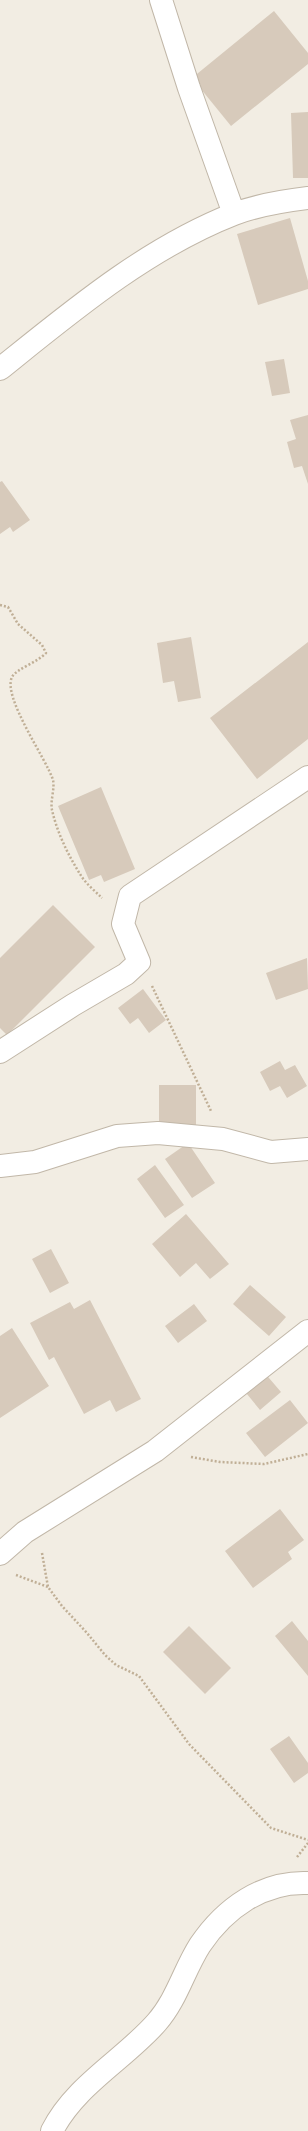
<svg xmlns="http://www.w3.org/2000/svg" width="308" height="2131" font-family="'Source Sans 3',sans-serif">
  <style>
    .building { fill: #d7cabb }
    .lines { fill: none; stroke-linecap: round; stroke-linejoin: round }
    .street-casing { stroke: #c1b7a8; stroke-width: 24 }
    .path { stroke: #c0af96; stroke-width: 2.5; stroke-dasharray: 2 2; stroke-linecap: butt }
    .street { stroke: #fff; stroke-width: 22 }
  </style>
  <rect width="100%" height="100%" fill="#f2ede3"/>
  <path class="building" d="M274,11l34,42v11l-77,62 -39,-48z
    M308,112v66h-15l-2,-65z
    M290,218l18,63v8l-50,16 -21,-71z
    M284,359l6,34 -18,3 -7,-34z
    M308,415v69l-6,-18 -8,2 -7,-26 9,-3 -6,-19z
    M2,481l28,39 -17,12 -3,-5 -10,7v-52z
    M191,637l10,61 -23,4 -4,-21 -11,2 -6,-40z
    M308,642v97l-51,40 -47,-61z
    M101,787l34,82 -31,13 -3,-7 -12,5 -31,-74z
    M53,905l42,42 -88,88 -7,-7v-70z
    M307,958l1,31 -32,11 -10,-27z
    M143,989l23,31 -17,13 -11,-15 -8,6 -12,-16z
    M280,1061l5,9 10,-5 12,21 -20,12 -7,-12 -10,5 -10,-19z
    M159,1085h37v41l-37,-1z
    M188,1143l27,40 -23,15 -27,-39z
    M155,1165l29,40 -19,13 -28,-39z
    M186,1214l43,50 -19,15 -14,-16 -16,14 -28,-33z
    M51,1249l18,34 -19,10 -18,-34z
    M250,1285l36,32 -17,19 -36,-32z
    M90,1300l51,99 -25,13 -6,-12 -26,14 -30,-57 -5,3 -19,-37 40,-21 4,7z
    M194,1304l13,17 -29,22 -13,-17z
    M12,1328l37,58 -49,32v-82z
    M263,1371l18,21 -21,18 -18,-22z
    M290,1400l18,23 -43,34 -19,-24z
    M280,1509l24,31 -16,12 4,7 -39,29 -28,-37z
    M292,1621l16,20v35l-33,-40z
    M189,1626l42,42 -26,26 -42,-42z
    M289,1736l19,27v10l-14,10 -24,-34z"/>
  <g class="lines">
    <defs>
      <path id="street" d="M161,0l28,88 45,126
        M0,369c72,-58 147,-121 234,-155 24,-9 49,-13 74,-16
        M0,1052l73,-47 53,-31 13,-12 -16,-38 7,-28 178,-119
        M0,1166l35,-4 82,-26 41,-3 65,6 48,13 37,-3
        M0,1554l25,-22 130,-81 153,-120
        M52,2131c23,-46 73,-72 105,-109 20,-23 27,-52 43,-77 25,-37 63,-64 108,-62"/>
    </defs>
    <use href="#street" class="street-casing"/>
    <path class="path" d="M0,605l8,2 10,17 24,21 4,8c-8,9 -30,16 -34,24 -10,20 35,83 41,103 2,9 -3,21 -1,30 5,22 16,45 28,64 5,9 15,17 22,24
      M152,986l59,125
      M191,1457l29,5 44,2 44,-10
      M42,1553l6,34 14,19 25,27 18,22 11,10 23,11 50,68 82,84 37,12
      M16,1575l32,12
      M297,1857l11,-14"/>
    <use href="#street" class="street"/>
  </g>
</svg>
